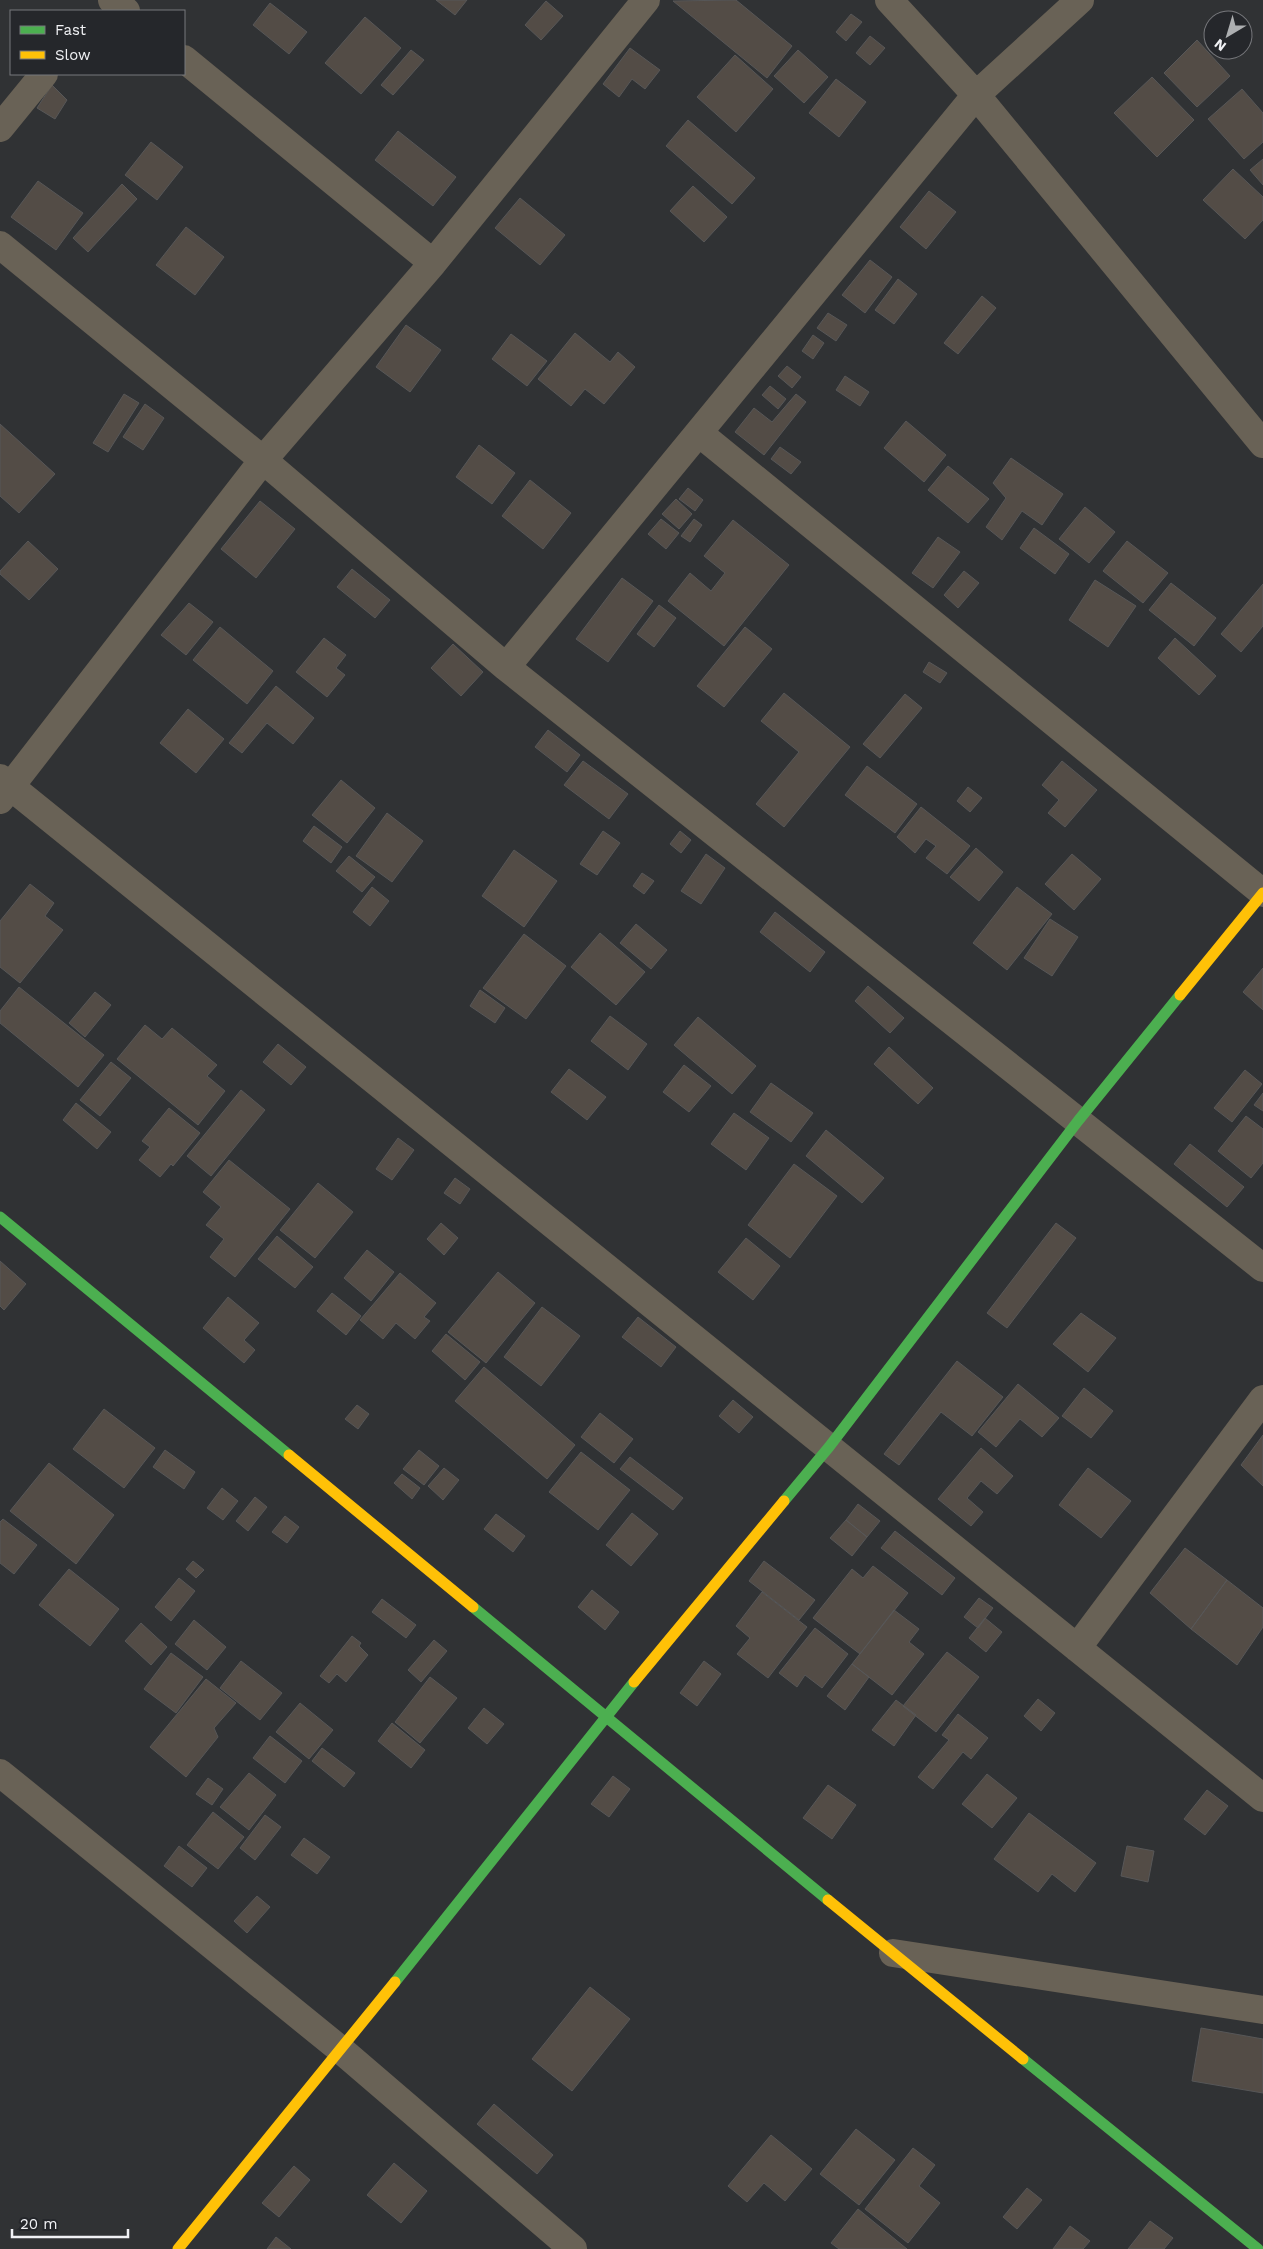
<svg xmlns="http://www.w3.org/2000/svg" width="1263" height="2249" font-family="'Work Sans',sans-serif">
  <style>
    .building { fill: #534c46; stroke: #575758 }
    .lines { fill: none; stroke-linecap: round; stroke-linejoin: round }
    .street { stroke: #696256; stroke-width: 28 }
    .fast { stroke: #4caf50; stroke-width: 11 }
    .slow { stroke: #ffc107; stroke-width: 11 }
  </style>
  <rect width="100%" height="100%" fill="#303234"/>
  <path class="building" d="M436,0h31l-12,15z
    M736,0l56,46 -25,32 -94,-77z
    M546,1l17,15 -22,24 -16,-15z
    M270,3l37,29 -18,22 -36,-29z
    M851,14l11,8 -16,19 -10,-9z
    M365,17l36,31 -40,46 -36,-31z
    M870,36l15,12 -15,17 -14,-12z
    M1197,40l33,36 -33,31 -33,-34z
    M630,48l30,22 -15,19 -13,-10 -13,18 -16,-13z
    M411,50l13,10 -31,35 -12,-10z
    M798,50l30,27 -24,26 -30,-27z
    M735,55l38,34 -37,43 -39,-35z
    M1152,77l42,43 -37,37 -43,-44z
    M836,79l30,23 -27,35 -30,-24z
    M52,85l15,15 -12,19 -18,-11z
    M1242,89l21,24v29l-19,17 -36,-40z
    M688,120l67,58 -23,26 -66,-58z
    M398,131l58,46 -23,29 -58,-46z
    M151,142l32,25 -26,33 -32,-25z
    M1263,159v26l-13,-15z
    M1233,169l30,28v23l-18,19 -42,-39z
    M38,181l45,32 -27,37 -45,-33z
    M122,184l15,15 -49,53 -15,-14z
    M693,186l34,31 -23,25 -34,-31z
    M929,191l27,21 -30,37 -26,-22z
    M520,198l45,37 -25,30 -45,-37z
    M186,227l38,30 -29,38 -39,-30z
    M870,260l22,17 -27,36 -23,-18z
    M898,279l19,15 -23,30 -19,-14z
    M982,296l14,12 -38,46 -14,-11z
    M828,313l19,12 -11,16 -19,-13z
    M406,325l35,25 -31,42 -34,-25z
    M575,333l35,29 8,-10 17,15 -31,37 -19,-15 -14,17 -33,-27z
    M511,334l36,27 -20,25 -35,-27z
    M813,335l11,8 -11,16 -11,-8z
    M787,366l14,11 -9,11 -14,-12z
    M845,376l24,16 -9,14 -24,-16z
    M770,386l16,13 -8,10 -16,-14z
    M124,394l15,9 -31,49 -15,-9z
    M796,394l10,8 -42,53 -29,-23 19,-24 18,14z
    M145,404l19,14 -21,32 -20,-13z
    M906,421l40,34 -22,27 -40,-34z
    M0,424l55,50 -36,39 -19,-17z
    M479,445l36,28 -23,31 -36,-27z
    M780,447l21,15 -10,12 -20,-15z
    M1011,458l52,36 -21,31 -20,-14 -20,29 -16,-13 20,-29 -13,-15z
    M948,466l41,33 -21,24 -40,-33z
    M530,480l41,33 -28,36 -41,-33z
    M688,488l15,12 -8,11 -16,-12z
    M676,499l16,15 -13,15 -17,-15z
    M260,501l35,28 -39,49 -35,-29z
    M1085,507l30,25 -26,31 -30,-24z
    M661,519l18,14 -13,16 -18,-15z
    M694,519l8,6 -12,17 -9,-6z
    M733,520l56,45 -65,81 -56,-45 22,-28 21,18 14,-18 -21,-17z
    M1034,528l35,26 -14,20 -35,-26z
    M938,537l22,15 -27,36 -21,-15z
    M28,541l30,28 -29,31 -29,-26v-3z
    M1127,541l41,32 -25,30 -40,-32z
    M352,569l38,31 -15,18 -38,-31z
    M964,571l15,12 -21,25 -14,-13z
    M622,578l31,23 -45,61 -32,-23z
    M1095,580l41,26 -28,41 -39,-27z
    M1171,583l45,35 -22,28 -45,-36z
    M1263,584v42l-22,26 -20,-18z
    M189,603l24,19 -27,33 -25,-20z
    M659,605l17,13 -22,29 -17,-13z
    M220,627l53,44 -26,33 -54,-44z
    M745,627l27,22 -48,58 -27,-21z
    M324,638l22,17 -10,13 9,7 -18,22 -31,-25z
    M1175,638l41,38 -17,19 -41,-37z
    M453,644l30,28 -22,24 -30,-28z
    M929,662l18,11 -7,10 -17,-11z
    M276,686l38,32 -21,26 -26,-21 -25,30 -13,-10z
    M784,693l66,54 -66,80 -28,-23 43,-52 -38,-31z
    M905,694l17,14 -42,50 -17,-14z
    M188,709l36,30 -28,34 -36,-30z
    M548,730l32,25 -13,17 -32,-25z
    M583,761l45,33 -19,25 -45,-34z
    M1062,761l35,29 -32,37 -17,-14 11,-13 -17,-15z
    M867,766l50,38 -22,29 -50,-38z
    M341,780l34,28 -28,35 -35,-28z
    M968,787l14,11 -12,14 -13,-11z
    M921,807l49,39 -23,28 -21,-16 10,-12 -10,-7 -11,14 -18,-16z
    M387,813l36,28 -31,41 -36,-26z
    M314,826l28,21 -11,16 -28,-22z
    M603,831l17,12 -23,32 -17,-11z
    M680,831l11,9 -10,13 -11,-9z
    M976,848l27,24 -24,29 -29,-24z
    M514,850l43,31 -33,46 -42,-31z
    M706,854l19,14 -24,36 -20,-13z
    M1072,854l29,25 -27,31 -29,-26z
    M349,856l26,21 -13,15 -26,-21z
    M642,873l12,8 -10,13 -11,-8z
    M30,884l24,19 -9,13 18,14 -43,53 -20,-16v-46z
    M372,887l17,14 -19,25 -17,-14z
    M1017,887l35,27 -45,56 -34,-27z
    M775,912l50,40 -15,20 -50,-40z
    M1050,919l28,18 -26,39 -28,-18z
    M636,924l31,26 -16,19 -31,-26z
    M600,933l45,39 -29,33 -45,-38z
    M524,934l42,32 -40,53 -43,-31z
    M1263,968v42l-20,-18z
    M868,986l36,32 -14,15 -35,-32z
    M19,987l85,68 -26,32 -78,-64v-12z
    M480,990l25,18 -10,15 -25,-17z
    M95,992l16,13 -26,32 -16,-14z
    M610,1016l37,28 -19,26 -37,-29z
    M698,1017l58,49 -24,28 -58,-49z
    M145,1025l17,14 10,-11 45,37 -10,11 18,15 -27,34 -81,-66z
    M278,1044l28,23 -15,18 -28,-23z
    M889,1047l44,41 -15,16 -44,-40z
    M111,1062l20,16 -31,38 -20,-16z
    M684,1065l27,21 -22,26 -26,-20z
    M569,1069l37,28 -19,23 -36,-28z
    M1245,1070l17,14 -30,38 -18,-14z
    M771,1083l42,30 -22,29 -41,-30z
    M241,1090l24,20 -54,66 -24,-20z
    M1263,1093v18l-9,-6z
    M76,1103l35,29 -14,17 -34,-29z
    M169,1108l31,25 -27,33 -2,-2 -11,13 -21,-17 11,-13 -8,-6z
    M734,1113l35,25 -23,32 -35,-26z
    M1246,1116l17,13v34l-12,15 -33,-27z
    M826,1130l58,48 -22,25 -56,-47z
    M398,1138l16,12 -22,30 -16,-11z
    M1190,1144l54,43 -17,20 -53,-43z
    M229,1160l61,49 -55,68 -25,-20 14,-18 -18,-14 15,-18 -18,-15z
    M794,1164l43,32 -47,62 -42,-33z
    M455,1178l15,11 -10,15 -16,-11z
    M318,1183l35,29 -38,46 -35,-28z
    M441,1223l17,15 -14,17 -17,-16z
    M1056,1223l20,15 -69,90 -20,-15z
    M277,1236l36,31 -18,21 -37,-29z
    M746,1238l34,28 -27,34 -35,-28z
    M367,1250l27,22 -23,29 -27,-23z
    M0,1261l26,23 -22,26 -4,-4z
    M498,1272l37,31 -49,60 -38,-31z
    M400,1273l36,30 -12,14 6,4 -15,18 -19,-16 -13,16 -23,-19z
    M332,1293l29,23 -15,19 -29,-24z
    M228,1297l31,26 -15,17 11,10 -11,13 -41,-35z
    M542,1307l38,29 -39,50 -37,-29z
    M1081,1313l35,25 -28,34 -35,-28z
    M638,1317l38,30 -15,20 -39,-30z
    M446,1334l34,28 -15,18 -33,-29z
    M957,1361l46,36 -31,39 -31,-24 -42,53 -15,-11z
    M484,1367l91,78 -28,34 -92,-78z
    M1018,1384l41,34 -17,19 -22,-18 -24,28 -18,-15z
    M1084,1388l29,23 -22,27 -29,-22z
    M733,1400l20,17 -14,16 -20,-17z
    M357,1405l12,9 -11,15 -13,-10z
    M104,1409l51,39 -31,40 -51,-39z
    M600,1413l33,26 -19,24 -33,-26z
    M1263,1435v51l-22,-21z
    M981,1448l32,28 -16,18 -16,-13 -14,17 16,14 -12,14 -33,-27z
    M165,1450l30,22 -11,17 -31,-22z
    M419,1450l20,16 -15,19 -21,-16z
    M581,1452l49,38 -32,40 -49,-38z
    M630,1457l53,41 -10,12 -53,-41z
    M49,1463l65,52 -38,49 -66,-53z
    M444,1468l15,12 -16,20 -15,-14z
    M1088,1468l43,33 -30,37 -42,-33z
    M402,1474l18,14 -8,11 -18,-16z
    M222,1488l16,13 -15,19 -16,-12z
    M255,1497l12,10 -19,24 -12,-10z
    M858,1504l22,17 -13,16 -21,-17z
    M632,1513l26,21 -27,32 -25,-21z
    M496,1514l29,22 -12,16 -29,-23z
    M285,1516l14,11 -12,16 -15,-11z
    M3,1519l34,26 -23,29 -14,-11v-41z
    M846,1520l21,17 -15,19 -22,-18z
    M895,1531l60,47 -13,17 -61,-47z
    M1185,1548l42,32 -36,49 -41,-36z
    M193,1561l11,9 -8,8 -10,-9z
    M764,1561l51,39 -16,20 -50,-39z
    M873,1566l35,27 -48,61 -47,-36 39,-49 11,9z
    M69,1569l50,40 -29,37 -51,-41z
    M179,1578l16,13 -24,30 -16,-14z
    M1227,1580l36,28v19l-26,38 -46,-36z
    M592,1590l27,22 -14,18 -27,-23z
    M762,1592l45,35 -39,51 -31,-24 13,-16 -14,-12z
    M979,1598l14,10 -15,20 -14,-11z
    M382,1599l34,26 -10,13 -34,-26z
    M894,1610l25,19 -10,13 15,12 -32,41 -40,-31z
    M985,1618l17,14 -16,20 -17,-14z
    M194,1620l32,27 -19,23 -32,-26z
    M141,1623l26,24 -16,18 -26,-24z
    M815,1628l33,26 -26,34 -17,-13 -8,12 -18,-14z
    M352,1636l9,7 -2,3 9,9 -22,27 -9,-8 -8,9 -9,-7z
    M434,1640l13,11 -26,31 -13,-12z
    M947,1652l32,25 -43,55 -33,-26z
    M171,1653l32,24 -27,36 -32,-24z
    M241,1661l41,32 -22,27 -40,-32z
    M704,1661l17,13 -24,32 -17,-13z
    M852,1664l17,13 -24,33 -18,-14z
    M430,1677l27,21 -37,45 -25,-21z
    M206,1679l30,24 -22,25 4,9 -32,40 -36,-30z
    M1038,1699l17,14 -14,18 -17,-15z
    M896,1700l20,15 -22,31 -22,-16z
    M300,1703l33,27 -24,29 -33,-27z
    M484,1708l20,16 -17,20 -19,-16z
    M958,1714l30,24 -17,21 -8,-7 -30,37 -15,-12 31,-37 -7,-5z
    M392,1723l33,27 -14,18 -33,-27z
    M270,1736l32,25 -17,22 -32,-25z
    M322,1748l33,25 -11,14 -32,-26z
    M249,1773l27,22 -27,35 -29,-23z
    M987,1774l30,24 -25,30 -30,-24z
    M613,1776l17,13 -21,28 -18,-13z
    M208,1778l15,11 -11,16 -16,-11z
    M828,1785l28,20 -24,34 -29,-21z
    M1207,1790l21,16 -23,29 -21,-16z
    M213,1812l31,25 -26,32 -31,-24z
    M1029,1813l67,50 -21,29 -23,-18 -14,18 -44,-33z
    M265,1815l16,12 -26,33 -15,-12z
    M304,1838l26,19 -13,17 -26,-19z
    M179,1846l28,22 -15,19 -28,-21z
    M1127,1846l27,5 -6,31 -27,-6z
    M257,1896l13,11 -23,26 -13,-12z
    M590,1987l40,32 -58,72 -40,-32z
    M1201,2028l62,11v54l-71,-12z
    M494,2104l59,51 -16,19 -60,-50z
    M856,2129l39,31 -36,45 -39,-31z
    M771,2135l41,34 -27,32 -21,-18 -17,19 -19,-16z
    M913,2148l22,17 -16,21 21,17 -32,40 -43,-34z
    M394,2163l33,28 -26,32 -34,-28z
    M294,2166l16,14 -31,37 -17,-14z
    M1027,2188l15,12 -25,29 -14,-12z
    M858,2209l49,40h-68l-8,-6z
    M1150,2221l23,17 -9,11h-36z
    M1070,2226l20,15 -7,8h-30z
    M276,2237l15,12h-24z"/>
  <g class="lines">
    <path class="street" d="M112,0l14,11
      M889,0l87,95 287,349
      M184,59l249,204
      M0,128l44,-54
      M0,245l263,215 243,207 757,601
      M699,433l564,460
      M506,667l470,-572 104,-95
      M0,778l1263,1020
      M0,800l263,-340 170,-197 213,-263
      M1077,1648l186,-249
      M0,1773l341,277 232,199
      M893,1953l370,57"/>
    <path class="fast" d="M0,1217l289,238
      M784,1501l45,-54 249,-326 102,-126
      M473,1607l355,293
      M395,1982l239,-300
      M1023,2059l235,190"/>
    <path class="slow" d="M1180,995l83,-102
      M289,1455l184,152
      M634,1682l150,-181
      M828,1900l195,159
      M178,2249l217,-267"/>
  </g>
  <rect x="10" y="10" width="175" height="65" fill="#25272b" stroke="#77787c"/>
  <rect x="20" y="26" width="25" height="8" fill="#4caf50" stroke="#77787c"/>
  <text x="55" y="35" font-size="15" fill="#f1f2f5">Fast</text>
  <rect x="20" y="51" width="25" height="8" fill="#ffc107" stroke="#77787c"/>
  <text x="55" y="60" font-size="15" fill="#f1f2f5">Slow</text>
  <g transform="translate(1228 35) rotate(218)"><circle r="24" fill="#25272b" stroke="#77787c"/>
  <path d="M0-4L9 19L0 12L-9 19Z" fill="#adafb1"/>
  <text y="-8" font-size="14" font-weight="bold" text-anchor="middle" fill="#f1f2f5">N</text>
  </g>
  <path d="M12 2229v8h116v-8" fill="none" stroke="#f1f2f5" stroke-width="2.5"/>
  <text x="20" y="2229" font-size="15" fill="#f1f2f5" stroke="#25272b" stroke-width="4" paint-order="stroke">20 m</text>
</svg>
